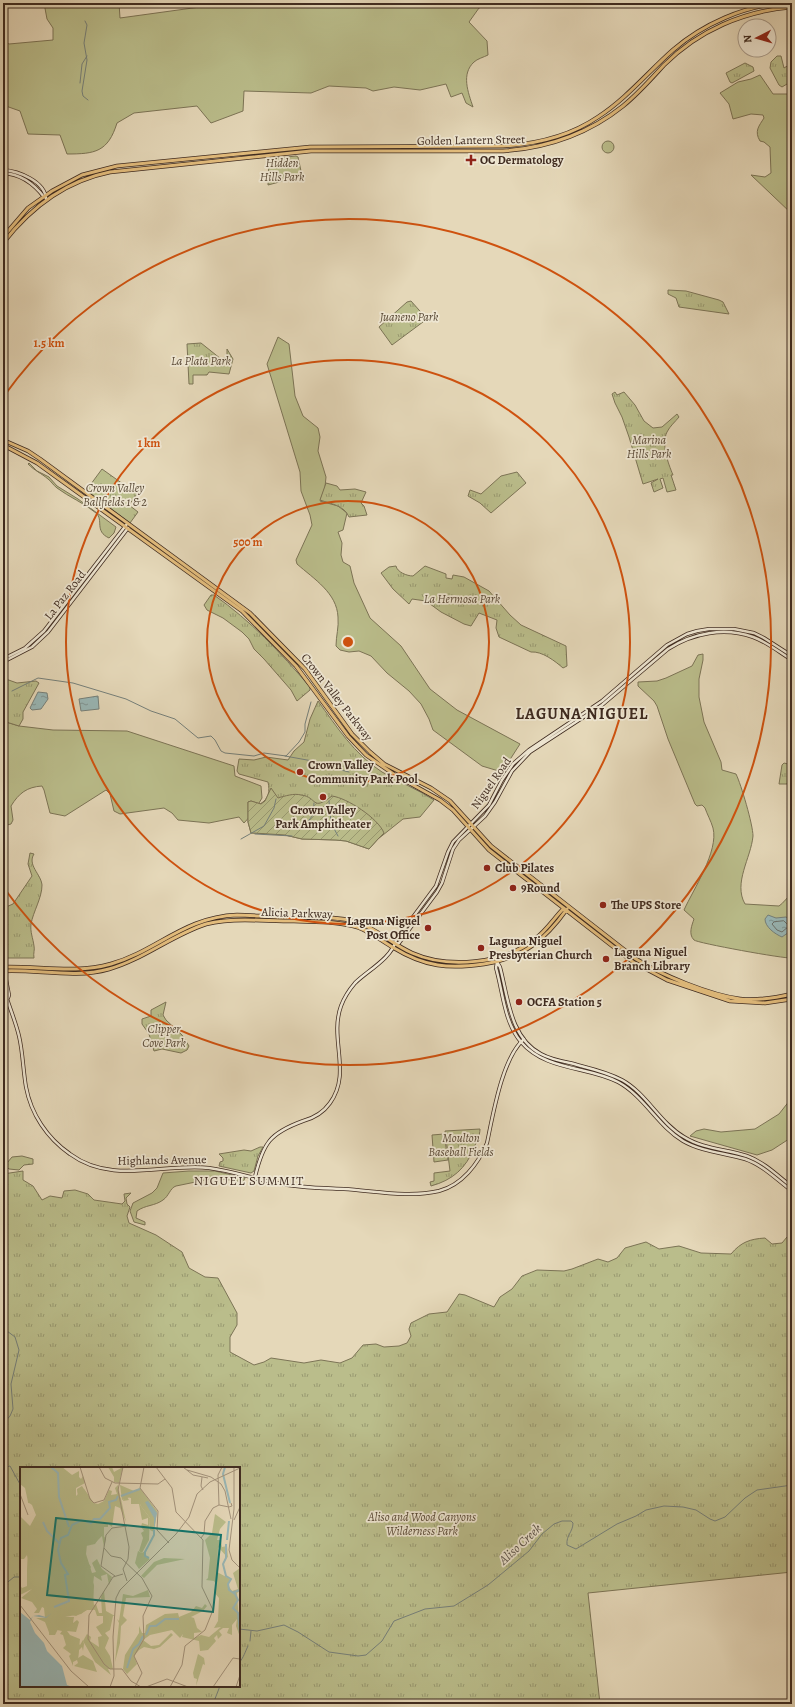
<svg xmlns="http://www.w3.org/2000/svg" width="795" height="1707" font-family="Alegreya,serif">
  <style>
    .grass { fill: #babd8b; stroke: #7c7456 }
    .park { fill: url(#park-tufts); stroke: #7c7456; fill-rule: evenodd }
    .garden { fill: url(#garden-furrows); stroke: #7c7456 }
    .water { fill: url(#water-ripples); stroke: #75807b }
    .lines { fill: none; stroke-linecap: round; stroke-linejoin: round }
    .shore { stroke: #6c726c; stroke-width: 1 }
    .stream { stroke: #75807b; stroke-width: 1 }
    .secondary-casing { stroke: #3f2b20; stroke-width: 4 }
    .primary-casing { stroke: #3f2b20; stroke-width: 4.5 }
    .secondary { stroke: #eee6d2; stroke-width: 2.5 }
    .primary { stroke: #e2bc7c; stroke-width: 3 }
    .ring { fill: none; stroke: #cf520f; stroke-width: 2 }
    .poi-dot { fill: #8f2418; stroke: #eee6d2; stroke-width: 1.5 }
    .labels { text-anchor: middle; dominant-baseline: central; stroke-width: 3.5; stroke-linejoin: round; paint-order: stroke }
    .street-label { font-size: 12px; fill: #3f2b20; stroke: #eee6d2 }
    .poi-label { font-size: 12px; font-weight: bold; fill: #3f2b20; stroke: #eee6d2; text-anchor: start }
    .park-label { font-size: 12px; font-style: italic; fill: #584835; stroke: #eee6d2 }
    .neighbourhood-label { font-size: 13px; letter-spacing: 1px; fill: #3f2b20; stroke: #eee6d2 }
    .water-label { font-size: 13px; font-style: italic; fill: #564e46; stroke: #eee6d2 }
    .district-label { font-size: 16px; font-weight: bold; letter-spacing: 1px; fill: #3f2b20; stroke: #eee6d2 }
    .inset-river { fill: none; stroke: #99b8b8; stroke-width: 2 }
    .inset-road { fill: none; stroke: #a3937c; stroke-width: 1 }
    .view { fill: #0f766e; fill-opacity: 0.15; stroke: #0f766e; stroke-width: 2 }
    .inset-edge { fill: none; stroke: #3f2b20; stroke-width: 2 }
    .centre { fill: #cf520f; stroke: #eee6d2; stroke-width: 2 }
    .ring-label { font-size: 12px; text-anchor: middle; font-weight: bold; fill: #cf520f; stroke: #eee6d2; stroke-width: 3.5; stroke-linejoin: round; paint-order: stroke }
  </style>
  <defs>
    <pattern id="park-tufts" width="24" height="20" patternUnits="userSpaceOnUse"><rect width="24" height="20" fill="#babd8b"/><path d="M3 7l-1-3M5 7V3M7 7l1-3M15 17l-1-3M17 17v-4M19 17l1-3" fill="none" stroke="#999a71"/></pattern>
    <pattern id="garden-furrows" width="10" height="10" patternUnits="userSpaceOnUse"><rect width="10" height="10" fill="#babd8b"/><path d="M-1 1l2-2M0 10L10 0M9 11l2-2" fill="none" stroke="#999a71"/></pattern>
    <pattern id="water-ripples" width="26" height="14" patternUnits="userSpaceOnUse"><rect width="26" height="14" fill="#99b8b8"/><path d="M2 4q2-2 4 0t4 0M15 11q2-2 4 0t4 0" fill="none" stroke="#7e9695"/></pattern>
  </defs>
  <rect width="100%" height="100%" fill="#e5d8b9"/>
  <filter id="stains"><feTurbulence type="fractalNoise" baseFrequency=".005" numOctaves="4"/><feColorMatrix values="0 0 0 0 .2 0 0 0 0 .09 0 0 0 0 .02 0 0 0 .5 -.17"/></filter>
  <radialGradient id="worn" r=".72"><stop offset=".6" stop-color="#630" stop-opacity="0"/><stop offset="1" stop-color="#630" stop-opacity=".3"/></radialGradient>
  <path class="grass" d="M44,3h75l1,15 109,-15h260l-10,5 -10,14 18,19 1,14c-4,2 -11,4 -14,7 -13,12 -6,30 -1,45l-7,-4 -4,-10 -11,4 -5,-13 -26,6 -26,-3 -21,4 -7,-3 -37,-2 -18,7 -67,-2 -1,20 -32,12 -14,-17 -63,7 -17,10c-9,29 -22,31 -50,31l-7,-19 -32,-1 -8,-23 -17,-6v-64l6,3 44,-4v-12l-6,-9z
    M760,75l13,19h15l4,3v117l-41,-39 14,2 6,-4 -1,-26 -6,-5 -4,-1c-6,-10 -1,-15 4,-23l-1,-3 -12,-1 -18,5 -4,-15 -9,-11 18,-11 13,-3z
    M602 147a6 6 0 1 1 12 0a6 6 0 1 1-12 0Z
    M278,337l11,7 6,52 8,20 15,12 2,9 -2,14 8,26 -1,10 -5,14 18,5 9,7 -4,17 -5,2 4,11 -1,12 2,7 7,4 4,17 16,35 31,28 29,43 27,21 63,34 -18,28 -20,-6 -49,-36 -4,-11 -8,-15 -12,-13 -22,-18 -16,-17 -12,-5 -10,1 -9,-2 -4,-4c0,-10 3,-19 2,-29 -1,-24 -24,-38 -41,-53l-1,-4 16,-35 -2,-10 -9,-24 -1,-19 -33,-108z
    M29,463l8,8 12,6 8,9 21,13 38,28 -2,6 -5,5c-15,-7 -5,-18 -13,-25 -12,-10 -27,-16 -39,-25 -4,-3 -6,-7 -9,-9 -7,-6 -13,-8 -20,-15z
    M703,654v6l-4,19v18l5,25 17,40 1,8 14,4c5,10 17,51 17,62 -2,22 -20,47 -8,68l34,2c5,-3 7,-9 13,-11v63c-7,1 -95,-15 -98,-18 -6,-6 -2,-15 0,-21l-10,-9c9,-20 35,-59 29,-82 -2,-7 -6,-14 -8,-20l-3,-3 -5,1 -2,-2 -27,-65 -11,-33 -3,-5 -16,-15v-4l19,-1 9,-3 26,-12 6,-11z
    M3,721l16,5 34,4 74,1 107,35 1,10 26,10 1,12 -9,15 -9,10 -5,-6 -30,6 -31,-3 -6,-7 -8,-5 -44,6 -6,-3 -4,-17 -4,-4 -41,26 -15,-3 -6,-23 -2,-4c-15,1 -23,7 -31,20l2,14 -2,4 -8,2z
    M790,1100h2v37l-20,13 -15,5 -67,-19 6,-5 8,-2 17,3 34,-3 24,-15z
    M444,1134l4,26 -14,2 -2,-27z
    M189,1171h26l30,7 -2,4 -28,-4 -39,8c-6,2 -7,10 -13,14 -8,6 -18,5 -26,11l-1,7 9,4v3l-11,-3 -4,-11 3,-8 19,-10 5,-5 6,-15z"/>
  <path class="park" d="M777,56h4l3,12 8,-5v5l-4,5h3l1,8 -10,6 -3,-2 -9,-17 1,-6z
    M745,63l8,4 1,4 -22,12 -2,-1 -4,-9z
    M296,156l2,1 3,14 -3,6 -30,8 1,-26z
    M668,290l18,1 33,9 4,2 6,12 -50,-7 -3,-9 -8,-4z
    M411,301l16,18 -35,26 -13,-18 28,-25z
    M201,343l20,16 6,-2v-8l6,10 -4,15 -20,-2 -2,3h-14v9h-4l-2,-40z
    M615,392l2,3 7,-3 11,13 9,16 9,7 9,-1 15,-13 2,3c-4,5 -9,9 -12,15 -6,12 1,31 6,43h-2l5,15 -9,2 -4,-14 -3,1 3,9 -9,4 -3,-9 7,-4 -15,5 -14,-47 -7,-20 -7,-14 -3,-9z
    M102,469l35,25 -8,11 9,7 -8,11 -43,-32 1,-3z
    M517,472l9,11 -35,30 -11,-10 -12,-7 2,-6 11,4 20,-18z
    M326,483l11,3 3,4 15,-1 11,3 -5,11 3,3 3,9 -18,2c-5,-12 -18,-13 -29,-17z
    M396,566c1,6 11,10 17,10l12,-10 21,8v4l6,1 1,-4 11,2 25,14 21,24 11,10 45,21 1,20 -4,2c-8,-7 -21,-17 -32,-16l-32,-15 -3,-9 1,-8 -18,-7 -8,13 -7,-2 -23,-12 -15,-11 -14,-2 -3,5 -16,-15 -12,-16 8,-6z
    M211,595h3c37,26 66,57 96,92v3l-13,11 -6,-11 -27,-31 -10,-10 -5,-10 -7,-7 -19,-14 -16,-8 -3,-5z
    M3,678l14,5 19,-2 3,2 -16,29v7l-4,7 -16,-5z
    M318,701c19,26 36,53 64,71 17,10 35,17 52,28l-14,17 -17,2 -25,20 -9,10 -23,-8 -10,-1 -34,-1 -17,-4 -32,-2h-2l-3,-11v-20l3,-1 9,3c9,-5 10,-13 8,-22l-29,-8 -2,-3 2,-12 15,1 12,-3 22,3 6,-9 10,-9 6,-23z
    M784,763l8,2v15l-4,1 -1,3h-8l3,-19z
    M30,853l4,1c-7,11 7,20 8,31 0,13 -9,27 -11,39 -1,8 2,14 3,22 1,4 -1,7 0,12h-31v-56l3,5 7,-3 19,-28 -4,-12z
    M166,1002l-3,13 3,5 16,15 7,11 -2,4 -6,3 -19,-4 -8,2 -5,-17 -7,-10v-5l9,-3v-6z
    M480,1129c0,7 -4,13 -6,19 -8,20 -21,32 -43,38l-1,-4 4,-1v-8l16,-2 -5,-40z
    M260,1147h3l-5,9 -4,15 -3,2 -32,-7 1,-4 3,-1v-3l-4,-4 25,-4 7,1z
    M22,1156l11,3v5l-9,1 -5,5 -10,-1 -2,-2v-4l5,-6z
    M23,1171v9l10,6 9,14 8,-4 12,2 2,-7 11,-1 13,4 6,6 28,4 3,-3 -1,-7 7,-1 -5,5 1,6 3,3 -3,9 2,7 27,12 26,17 7,16 16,9 13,1 19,35v12l-7,12v15l24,13 10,-3 7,-4 33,5 17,-3 19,3 12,-5 11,-13 13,-1 8,3 15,-1 8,-3 4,-7 -2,-7 2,-6 18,-9 18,-2 12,-18 6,1 29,12 6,-10 12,-8 10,-13 15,-6 27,1 8,-2 26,-10 10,3 9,-4 8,-10 21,-6 13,7 20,-3 22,7 30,1c10,-12 19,-15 34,-16l7,6 10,-1 5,-6 5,-1v336l-204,21 12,111h-597v-530zM21,1468h218v218h-218z"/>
  <path class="garden" d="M271,788l7,10c7,-2 16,-5 23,-3 17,2 10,17 31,1 15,2 46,22 52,37l-6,6 -9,10 -23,-8 -10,-1 -34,-1 -17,-4 -32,-2h-2l-3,-11v-20l3,-1 10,3 4,-3z"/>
  <path class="water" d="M38,692l9,1 1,6 -7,10 -9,1 -2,-2z
    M98,696l1,13 -18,2 -2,-12z
    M768,915l8,3 10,-1 6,4v9l-10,7c-7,-3 -17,-10 -17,-18z"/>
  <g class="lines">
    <path class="shore" d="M784,921l5,5 -7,6 -5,-2 -5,-6 2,-2z"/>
    <path class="stream" d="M85,21l2,4 -3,18 3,17 -5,31 1,5 5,4
      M80,83l2,-19 5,-8
      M12,691l26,-13 35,5 53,16 25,12 24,8 23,19 13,-2 4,4 6,11 4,2 29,3 10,-3 22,3 13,-14 6,-10v-8l6,-22
      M285,756l33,6 19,7 12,3
      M329,801l2,22 7,13
      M306,824l7,-9 1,-12
      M255,834l37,2
      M241,839l23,-13 10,-18 2,-9
      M3,1328l12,9 4,13 -8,34 2,25 -3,7 -7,8
      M3,1468l7,-2 11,20
      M3,1586l11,-9h7
      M239,1629l18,2 27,-6 14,7 31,20 29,4 8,-1 16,-14 12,-20 31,-12 29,-3 34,-21 41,-34 13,-17 12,-10 8,-3h9l2,2c0,9 -7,12 -6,22l9,4 41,-25 19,-8 10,-6 18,-4 19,1 13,3 14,9 5,2 10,-4 20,-19 12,-8 35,-5
      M250,1641l1,-10
      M239,1663c5,-6 6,-11 9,-17
      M213,1704l7,-18"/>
    <defs>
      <path id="secondary" d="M3,170c15,1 42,11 43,29
        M3,173c18,1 31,11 41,24
        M3,659l22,-11 19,-17 83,-107
        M3,662l29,-15 16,-15 80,-104
        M395,944l4,-1 38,-51 5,-9 11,-34 6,-9 26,-24 10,-14 17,-31 18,-19 72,-47 66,-56c25,-16 56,-22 85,-12 14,5 26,15 39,23
        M497,962l-1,6c7,24 8,54 25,74 25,29 66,24 97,40 26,14 40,44 65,59 19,11 42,12 62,18 18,6 32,21 47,32
        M497,962l3,5c8,30 10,71 41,87 9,5 19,7 29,9 18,5 35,8 52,17 24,13 38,43 62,57 19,12 42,12 63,19 17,6 31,20 45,31
        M3,971l2,3 4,21 -1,3
        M3,985c4,17 12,34 16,51 4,17 4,34 7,51 5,27 21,51 44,67 42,31 92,9 139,14 24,3 45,11 68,15 22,5 45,5 67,6 31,2 65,9 95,2 23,-6 39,-27 48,-48 6,-28 15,-85 37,-104
        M255,1177c8,-34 15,-44 48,-56 11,-3 20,-8 27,-18 22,-30 -1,-64 11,-97 3,-8 8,-16 14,-23 12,-12 37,-25 41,-43l40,-54 12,-34 5,-10 36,-37 13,-25 11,-16 16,-14 73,-49 65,-56 20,-11 10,-3 12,-2h25l20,4 10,5 28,18"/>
      <path id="primary" d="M3,237l25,-29 24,-17 30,-16 35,-9 193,-19 193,-1c34,-2 67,-10 95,-29 29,-19 50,-45 75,-67 30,-26 71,-44 110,-47
        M3,243c28,-36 62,-62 107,-71l201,-21h192c44,-3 85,-17 120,-45 15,-12 28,-27 41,-41 35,-35 80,-54 128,-58
        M3,440l25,11 12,8 210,154 55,56 47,65 18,18 14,12 47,24 19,13 41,45 145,113c25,16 74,36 104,40 18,2 35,-1 52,-5
        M3,445l34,18 205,148 54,55 52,70 18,19 29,20 45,25 13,10 36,40 144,112 34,18 63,21 35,2 27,-4
        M3,967c36,-1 73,7 108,-3 46,-13 73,-47 126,-49 15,0 30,2 45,2 25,1 50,-2 75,5 20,7 35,22 55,31 36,16 92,11 123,-14 12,-9 19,-21 29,-31
        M3,971c35,-2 71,8 106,-2 35,-10 63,-34 97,-45 12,-3 26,-4 39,-4 16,0 32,1 49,1 21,1 43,0 63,6 14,5 25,14 37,21 31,19 55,21 90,16 39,-6 61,-24 83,-55"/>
    </defs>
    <use href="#secondary" class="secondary-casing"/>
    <use href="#primary" class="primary-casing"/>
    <use href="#secondary" class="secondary"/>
    <use href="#primary" class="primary"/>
  </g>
  <g class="ring">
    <circle cx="348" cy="642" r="141"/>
    <circle cx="348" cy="642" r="282"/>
    <path d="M4 396A423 423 0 1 1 4 888"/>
  </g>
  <g class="poi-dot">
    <path d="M469 154h4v4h4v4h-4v4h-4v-4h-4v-4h4z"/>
    <circle cx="300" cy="772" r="4"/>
    <circle cx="323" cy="797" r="4"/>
    <circle cx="487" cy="868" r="4"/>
    <circle cx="513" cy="888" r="4"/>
    <circle cx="603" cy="905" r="4"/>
    <circle cx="428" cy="928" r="4"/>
    <circle cx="481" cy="948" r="4"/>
    <circle cx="606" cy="959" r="4"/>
    <circle cx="519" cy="1002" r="4"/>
  </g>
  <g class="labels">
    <g class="street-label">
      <text transform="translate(471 140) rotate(-1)">Golden Lantern Street</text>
      <text transform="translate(65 595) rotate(-52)">La Paz Road</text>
      <text transform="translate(337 697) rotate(52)">Crown Valley Parkway</text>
      <text transform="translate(491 783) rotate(-55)">Niguel Road</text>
      <text transform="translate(297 913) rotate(2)">Alicia Parkway</text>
      <text transform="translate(162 1160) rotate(-1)">Highlands Avenue</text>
    </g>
    <g class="poi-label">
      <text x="480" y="160">OC Dermatology</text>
      <text x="308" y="765">Crown Valley<tspan x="308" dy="14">Community Park Pool</tspan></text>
      <text x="323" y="810" text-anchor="middle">Crown Valley<tspan x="323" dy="14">Park Amphitheater</tspan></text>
      <text x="495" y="868">Club Pilates</text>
      <text x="521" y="888">9Round</text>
      <text x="611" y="905">The UPS Store</text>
      <text x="420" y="921" text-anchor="end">Laguna Niguel<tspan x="420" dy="14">Post Office</tspan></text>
      <text x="489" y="941">Laguna Niguel<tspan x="489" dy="14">Presbyterian Church</tspan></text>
      <text x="614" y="952">Laguna Niguel<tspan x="614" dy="14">Branch Library</tspan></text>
      <text x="527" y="1002">OCFA Station 5</text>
    </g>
    <g class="park-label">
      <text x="282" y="163">Hidden<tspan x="282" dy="14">Hills Park</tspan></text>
      <text x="409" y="317">Juaneno Park</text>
      <text x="201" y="361">La Plata Park</text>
      <text x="649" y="440">Marina<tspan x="649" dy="14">Hills Park</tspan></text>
      <text x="115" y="488">Crown Valley<tspan x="115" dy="14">Ballfields 1 &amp; 2</tspan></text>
      <text x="462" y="599">La Hermosa Park</text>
      <text x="164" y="1029">Clipper<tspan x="164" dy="14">Cove Park</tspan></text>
      <text x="461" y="1138">Moulton<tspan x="461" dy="14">Baseball Fields</tspan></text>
      <text x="422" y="1517">Aliso and Wood Canyons<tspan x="422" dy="14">Wilderness Park</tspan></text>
    </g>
    <g class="neighbourhood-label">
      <text x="249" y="1180">NIGUEL SUMMIT</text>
    </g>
    <g class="water-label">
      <text transform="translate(520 1544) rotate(-43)">Aliso Creek</text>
    </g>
    <g class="district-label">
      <text x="582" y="714">LAGUNA NIGUEL</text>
    </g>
  </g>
  <g transform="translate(20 1467)">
    <rect width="220" height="220" fill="#e5d8b9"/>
    <path d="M0,0h31l7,7 -6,-7h10l10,8 7,-4v6l2,2 2,-3 2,7 -9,5v8l2,-2 -1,-5 5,-3 12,18h7l10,-9 1,3 7,-3 2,4 5,23 -6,-14 -5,-2 -3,21 -4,-3 -4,3 -1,8 3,4 -2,8 -2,-11 -8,8h-7l-1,10 6,19 4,-1 -4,-9 5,-4 5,10 10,8 -3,8 -2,-11 -6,2 1,5 -8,-5 -2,18 2,11 2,-1 3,9h3l-1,-16 3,-6 2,20 9,5h-2l-3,14 -5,3 4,5 -4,10 5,8 3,13h-5l3,6 -16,-13 -12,-21 4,-7 4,3 -1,4 9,6 -1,-10 4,-1 -6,-9 7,-4v-7h-6l-2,-6 -7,-1 -7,5 -16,3h9l-1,6 4,-3 2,2 -3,10 -9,-1 3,4 10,4 -2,19 5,-3 10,6 4,11 -23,-6 4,-3 -1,-3 -4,2v4l-4,-10 2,-2 -8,-6 3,-3 -3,-10 -3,-1 2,-3 -5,-1 -7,5 -5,-13 -9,-4h9l-1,-10 -2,-1 -3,6h-5l3,-4 -5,-7 -11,-4 11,-9 -12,6v-10l2,3 5,-2v-17l3,-3 -3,-11 -3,4h-4v-43l10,10 6,-11 -4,-10 -4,-3 -3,-14 -5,-4zM108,28l16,6 -4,4 10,13 -1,22 -7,13 -3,-2 4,-13 -2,-5 3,-2 -3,-4 1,-4 6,2v-7l-6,2 -3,-16h-8v-6l-4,-1 2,3 -6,1 1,-4zM195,47l11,8 -6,7 -3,11h4l1,7 5,-1 1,12 -10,-11 -1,25 13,7 -2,6 4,6 6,-2 -5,-16 7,-5v23l-3,2 3,44 -4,-11 1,-7 -5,6v10l-5,-2 2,-5h-6l-4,3 3,4 -4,4 -1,-4 -3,3 2,3 -8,9 -8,1 -1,-10 -17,-4 1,-3 -3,4 -8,-8 -22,5 -7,5 8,6 8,-1 12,-12 2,2 -13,12 -6,2 -10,-2 -5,3 -5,6 3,8 -10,10 -4,-5 2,-14 14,-22v-7l3,7h3l1,-8 19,-11 13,-1 1,4 12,-5 5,-6 6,2 3,-4 2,2 -4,5 -12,6 3,1 3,10 5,4 -8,1v5l7,-3 8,2 12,-10 -7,1 4,-7 1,-23 -5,-6 2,-8 -2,-3 -8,-1 2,-2 2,-20 -5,-18 7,-7zM144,91l21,1 -28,6 -13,13 -3,-2 13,-14zM128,123l2,7 -24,1 -3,18 4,4 -6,6 -1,17 -5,19 4,-39 -2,-4 2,2 4,-27 10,2zM178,187l6,4 1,7 -2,-1 -7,22 1,-7 -3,-1 -1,-5z" fill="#babd8b"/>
    <path d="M0,0h43v4h4l1,3 4,1 4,4 -5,4v6l-5,1 4,15 3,-3 2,3 4,-3 -6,-3 5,-3 -1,-7h7l10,14 4,1 6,-3 5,-11 3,1 -1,4 6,-1 -2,-6 3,-3 3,16 -6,1 -4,19h-3v6h-4v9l-3,-1 -6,9 -9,2v14l5,7 -2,3 5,15 -1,25h-6l-11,6 -8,-2 -5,4 2,2 7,-1 1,5 4,-1 -3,8 -8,-2 3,7h-5v-11h-4l-5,10h-6l1,-9 -8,-7 7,2 11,-14 1,-31h-22v-6h-12l2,-44h10v-22l-11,-1 1,-8 -5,-13h-4zM88,0h4l2,5 9,-5 -4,16 -5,-1v-5zM100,18l14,6 6,-3 17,23 -3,21 -4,-2v-12l-10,-13 2,-3h-5l-7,-5 -8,3zM118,84l4,2 3,-2 -1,5 6,3 -11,10 -4,-6zM51,169l9,9 3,-5 1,4 -1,7 -1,-4 -3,3 -1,9 -1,-14h-6z" fill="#babd8b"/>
    <path d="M128,34l9,12 -3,17v-12l-9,-16zM0,145l10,8 3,-4 6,-1 7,2 6,-4 -6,5 -13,-2 -3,6 5,11 9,10 3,8 15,15 5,19 3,1 -50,1z" fill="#99b8b8"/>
    <path class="inset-river" d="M31,0l7,6 1,24 10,30M205,0l-2,7 7,29M101,29l19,-7M62,53l9,3 3,-4h6l10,-11 -1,-6 7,-2 2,-4M23,55l4,9 12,12M207,73l2,-19M206,77v14l-3,6 3,12 5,3 -3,5 1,6 6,4M129,91l-4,-2v-4l9,-17v-5M220,123l-6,2 4,8 -5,8 5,5 2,21M34,140l15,-6 -4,-26 3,-1 -7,-11 -3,-13 3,-12 7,-3 4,-10 10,-5M126,168l4,-9h6l9,-7h14M107,201l6,-19 6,-5 4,-8"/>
    <path class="inset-road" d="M60,0l10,32 4,4 10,-3 8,-18M79,0l6,11 10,5 43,1 7,-5M103,0l-5,23 11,57 -1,12 -5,10 4,12M124,0l-4,21 18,23 -1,19 12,13M136,0l16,21 4,24 27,28 -1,47 11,23 -8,20 -20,16 -3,19 -12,22M163,0l10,8 15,3M214,0v42l-5,41 3,10 8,8M167,3l24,7 10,7 4,7 6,28M182,10l-1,9 2,4M0,27l8,21M199,38l-1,-30 4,-8M214,53l6,-13M181,71l3,-4 1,-13 8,-13 6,-3 10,2 3,-1 -1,-3M84,81l7,8 10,2 21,20 10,18 -9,20 1,23 -10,17 8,17 -7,14M103,107l-10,3 -24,38 -1,24 16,25 6,5h12l9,12 10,6M95,109l-14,-10 5,-31 6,-7 15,-2M0,138l51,66 18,16M90,220l4,-11 -1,-39 3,-39 4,-8 56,-56 13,-17 8,-23 13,-12 30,-14M126,220l21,-8 21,8M193,220l20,-29 7,1M216,220l4,-12"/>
    <path class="view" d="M36,51l165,17 -8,77 -166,-17z"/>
    <rect width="220" height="220" class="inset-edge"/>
  </g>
  <circle cx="348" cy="642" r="6" class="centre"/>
  <g class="ring-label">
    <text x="49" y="347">1.5 km</text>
    <text x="149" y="447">1 km</text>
    <text x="248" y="546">500 m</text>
  </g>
  <rect width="795" height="1707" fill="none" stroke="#e5d8b9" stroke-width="16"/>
  <rect x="4" y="4" width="787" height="1699" fill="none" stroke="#3f2b20" stroke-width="2"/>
  <rect x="8" y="8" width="779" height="1691" fill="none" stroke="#3f2b20"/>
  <g transform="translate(757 38) rotate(264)"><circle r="19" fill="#eee6d2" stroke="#a89b8b"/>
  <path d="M0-3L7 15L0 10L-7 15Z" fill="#8f2418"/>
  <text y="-6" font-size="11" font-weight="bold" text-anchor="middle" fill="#3f2b20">N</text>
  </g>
  <rect width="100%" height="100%" filter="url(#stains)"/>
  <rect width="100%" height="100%" fill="url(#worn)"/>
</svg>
